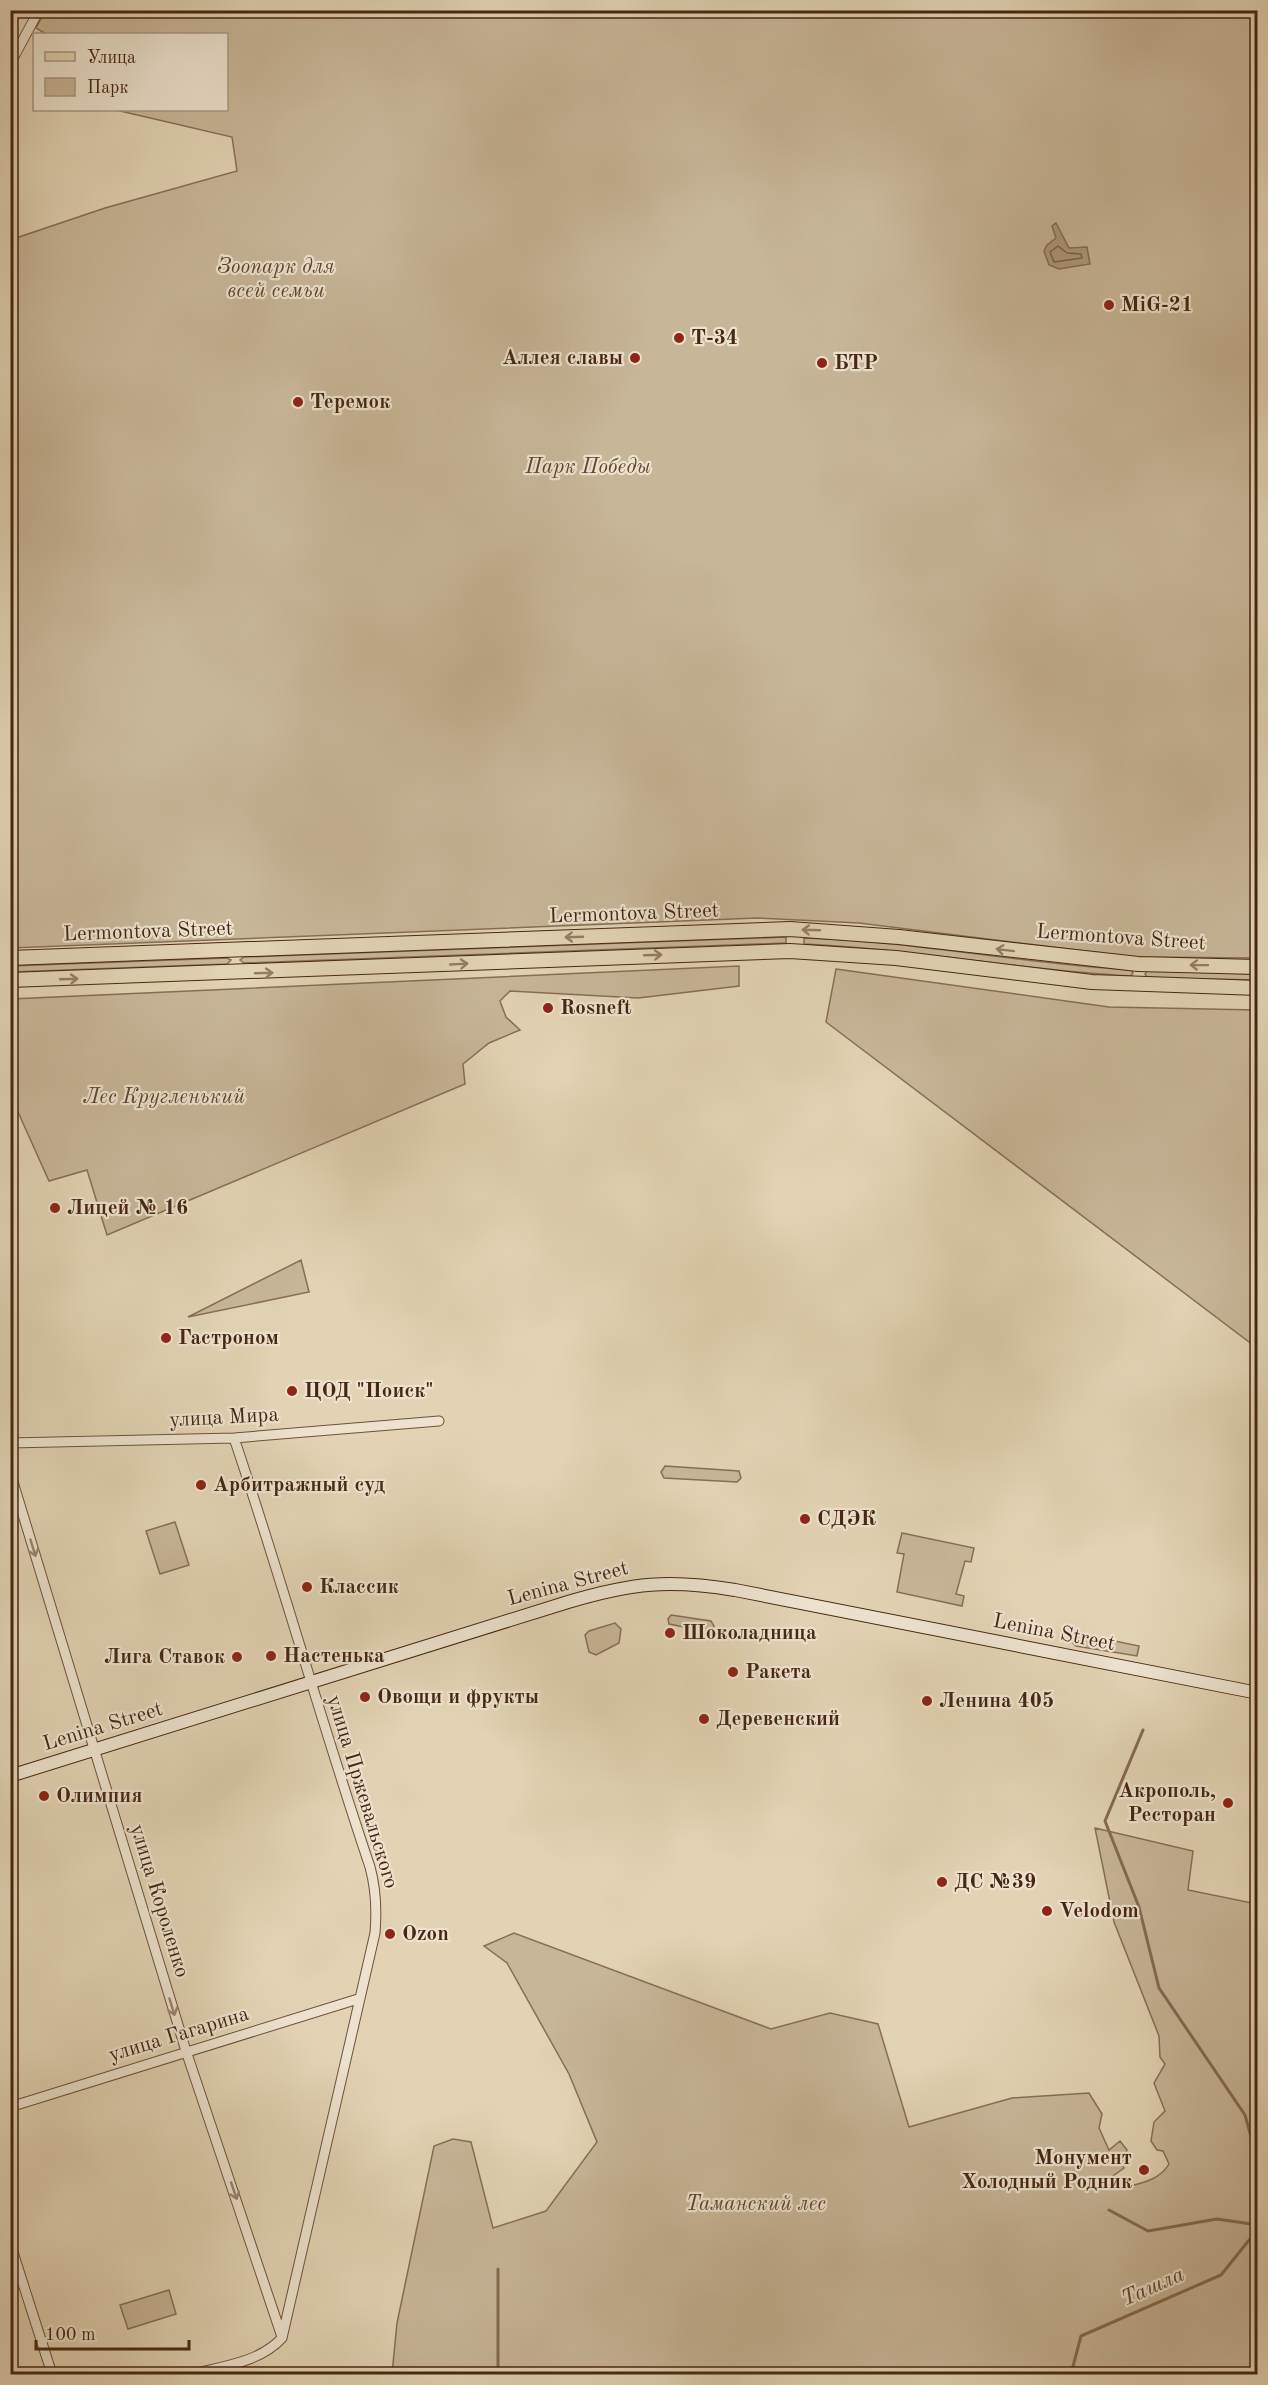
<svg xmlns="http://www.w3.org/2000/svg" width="1268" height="2385" font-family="'Old Standard TT',serif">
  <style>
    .green { fill: #c8b699; stroke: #886e56; stroke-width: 1.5 }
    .water { fill: #ad987d; stroke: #846a53; stroke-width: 1.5 }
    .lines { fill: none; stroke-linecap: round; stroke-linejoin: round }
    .shore { stroke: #7a5f48; stroke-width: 1.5 }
    .stream { stroke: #846a53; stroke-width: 3 }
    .street-casing { stroke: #6e513b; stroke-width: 11 }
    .secondary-casing { stroke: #472613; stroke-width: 14 }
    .primary-casing { stroke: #472613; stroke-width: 16 }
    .street { stroke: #ece2ce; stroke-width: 9 }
    .secondary { stroke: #ece2ce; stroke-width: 12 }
    .primary { stroke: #e2d3b4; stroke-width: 14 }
    .oneway { stroke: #947c64 }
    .oneway2 { stroke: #9a8470 }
    .poi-dot { fill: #8f2418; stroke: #ece2ce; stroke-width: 2 }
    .labels { text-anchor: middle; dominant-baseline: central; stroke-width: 4.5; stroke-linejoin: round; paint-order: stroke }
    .park-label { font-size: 21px; font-style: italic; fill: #61432e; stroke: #ece2ce }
    .poi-label { font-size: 21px; font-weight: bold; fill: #472613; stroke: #ece2ce; text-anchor: start }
    .street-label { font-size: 21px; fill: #472613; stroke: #ece2ce }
    .water-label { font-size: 22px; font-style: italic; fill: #60422e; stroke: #ece2ce }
  </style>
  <rect width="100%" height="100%" fill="#e2d3b4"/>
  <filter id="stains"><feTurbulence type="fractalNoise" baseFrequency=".00333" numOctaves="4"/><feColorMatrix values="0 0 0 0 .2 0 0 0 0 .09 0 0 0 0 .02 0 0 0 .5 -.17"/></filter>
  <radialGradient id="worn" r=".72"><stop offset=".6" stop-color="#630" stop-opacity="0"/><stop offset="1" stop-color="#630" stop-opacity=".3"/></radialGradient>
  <path class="green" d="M45,11h1212v947l-123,-1 -275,-34 -102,-5 -746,30 -1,-704 9,-7 86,-29 132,-37 -5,-34 -116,-27h110v-76h-180l-10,-6z
    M786,937v6l-542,20 -4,-3 4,-3z
    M804,938c110,3 218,26 327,32l2,3 -2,3c-110,-6 -218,-27 -327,-32z
    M227,958l4,2 -4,4 -216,8v-6z
    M739,966v20l-101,12 -128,-7 -10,10 6,16 14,13 -31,13 -26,21 2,20 -358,151 -20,-65 -38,11 -31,-69 -7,1v-114z
    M836,969l273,38 148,3v338l-431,-326z
    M1148,970l109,4 1,6 -110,-2 -3,-4z
    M301,1260l8,32 -121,25z
    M665,1466l74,5 2,7 -4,4 -73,-4 -3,-6z
    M175,1522l14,43 -29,9 -14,-43z
    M902,1533l72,15 -3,14 -6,-1 -9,33 8,2 -2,10 -65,-14 7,-38 -7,-1z
    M671,1615l40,6 3,5 -3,7 -7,1 -4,-4 -31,-6 -1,-5z
    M615,1623l6,6 -2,14 -23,12 -7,-3 -4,-17 4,-4z
    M1076,1633l63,13 -2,10 -61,-10 -3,-3z
    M1095,1828l98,23 -5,39 69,14v470h-865l5,-51 37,-177 19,-7 18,3 22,86 53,-17 51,-69 -28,-68 -62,-111 -23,-17 30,-13 257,96 59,-16 48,11 31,103 103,-29 77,-5 13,21 -3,14 10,22 11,-9 7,9 -5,13 2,5 -11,8 -2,8 7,5c17,-5 41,-7 51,-25l-6,-13 -6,-1 -6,-9 3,-19 11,-11 -11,-28 11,-19 -5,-7 -1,-21 -45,-114z
    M169,2290l7,24 -48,15 -8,-24z"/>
  <path class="water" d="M1056,223l13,25 18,-1 3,17 -31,5 -10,-4 -5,-14 3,-6 9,-7 -4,-12z"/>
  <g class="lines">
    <path class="shore" d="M1058,246l9,7 14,1 1,4 -28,4 -4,-10z"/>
    <path class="stream" d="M1143,1730l-38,91 34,86 20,81 86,127 13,46
      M1109,2210l39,21 69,-12 41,6
      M498,2269v105
      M1071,2374l10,-38 140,-61 37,-46"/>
    <defs>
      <path id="street" d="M10,64l29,-54
        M234,1438c48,142 88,287 136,429 6,22 7,42 5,66l-93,405
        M10,1443l224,-5 205,-17
        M10,1472l176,579 96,286
        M10,2107l348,-108
        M10,2243l42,131
        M193,2374c31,-8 67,-12 89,-36"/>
      <path id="secondary" d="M10,1776l558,-174c64,-19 101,-23 167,-12l523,103"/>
      <path id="primary" d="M10,958l780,-29 109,8 239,27 120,3
        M10,980l780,-29 106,7 196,24 166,6"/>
    </defs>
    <use href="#street" class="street-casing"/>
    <use href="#secondary" class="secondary-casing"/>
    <use href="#primary" class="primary-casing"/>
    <use href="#street" class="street"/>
    <use href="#secondary" class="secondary"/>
    <use href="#primary" class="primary"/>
  </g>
  <defs><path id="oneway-shaft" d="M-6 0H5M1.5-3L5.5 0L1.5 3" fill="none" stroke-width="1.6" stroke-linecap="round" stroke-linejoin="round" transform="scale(1.5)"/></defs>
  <g class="oneway">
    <use href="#oneway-shaft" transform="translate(811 930) rotate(-178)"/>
    <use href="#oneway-shaft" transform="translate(574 937) rotate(178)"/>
    <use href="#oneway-shaft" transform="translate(1005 950) rotate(-173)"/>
    <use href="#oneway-shaft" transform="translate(653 955) rotate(-2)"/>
    <use href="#oneway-shaft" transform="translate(459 964) rotate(-3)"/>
    <use href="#oneway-shaft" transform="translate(1199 965) rotate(-179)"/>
    <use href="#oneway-shaft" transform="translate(264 973) rotate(-2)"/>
    <use href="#oneway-shaft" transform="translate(69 979) rotate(-2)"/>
  </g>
  <g class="oneway2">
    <use href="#oneway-shaft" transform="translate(33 1548) rotate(73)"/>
    <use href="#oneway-shaft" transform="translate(172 2007) rotate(73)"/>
    <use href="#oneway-shaft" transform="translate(234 2191) rotate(71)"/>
  </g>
  <g class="poi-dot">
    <circle cx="1109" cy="305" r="6"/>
    <circle cx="679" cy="338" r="6"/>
    <circle cx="635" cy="358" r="6"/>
    <circle cx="822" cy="363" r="6"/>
    <circle cx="298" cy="402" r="6"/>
    <circle cx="548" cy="1008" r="6"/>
    <circle cx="55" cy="1208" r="6"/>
    <circle cx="166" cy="1338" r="6"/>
    <circle cx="292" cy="1391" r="6"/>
    <circle cx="201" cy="1485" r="6"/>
    <circle cx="805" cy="1519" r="6"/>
    <circle cx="307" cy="1587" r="6"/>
    <circle cx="670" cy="1633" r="6"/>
    <circle cx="271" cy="1656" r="6"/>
    <circle cx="237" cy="1657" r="6"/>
    <circle cx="733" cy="1672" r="6"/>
    <circle cx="365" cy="1697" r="6"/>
    <circle cx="927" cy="1701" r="6"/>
    <circle cx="704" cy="1719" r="6"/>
    <circle cx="44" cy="1796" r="6"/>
    <circle cx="1228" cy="1803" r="6"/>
    <circle cx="942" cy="1882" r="6"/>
    <circle cx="1047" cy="1911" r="6"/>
    <circle cx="390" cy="1934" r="6"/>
    <circle cx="1144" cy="2170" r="6"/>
  </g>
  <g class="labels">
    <g class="park-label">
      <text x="276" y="267">Зоопарк для<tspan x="276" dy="24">всей семьи</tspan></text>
      <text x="588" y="467">Парк Победы</text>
      <text x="164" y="1097">Лес Кругленький</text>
      <text x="756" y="2204">Таманский лес</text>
    </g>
    <g class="poi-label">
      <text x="1121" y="305">MiG-21</text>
      <text x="691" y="338">Т-34</text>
      <text x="623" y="358" text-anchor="end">Аллея славы</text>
      <text x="834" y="363">БТР</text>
      <text x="310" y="402">Теремок</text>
      <text x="560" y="1008">Rosneft</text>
      <text x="67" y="1208">Лицей № 16</text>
      <text x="178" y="1338">Гастроном</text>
      <text x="304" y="1391">ЦОД "Поиск"</text>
      <text x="213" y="1485">Арбитражный суд</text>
      <text x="817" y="1519">СДЭК</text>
      <text x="319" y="1587">Классик</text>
      <text x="682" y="1633">Шоколадница</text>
      <text x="283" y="1656">Настенька</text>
      <text x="225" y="1657" text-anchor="end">Лига Ставок</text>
      <text x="745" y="1672">Ракета</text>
      <text x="377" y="1697">Овощи и фрукты</text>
      <text x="939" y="1701">Ленина 405</text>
      <text x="716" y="1719">Деревенский</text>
      <text x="1216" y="1791" text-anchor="end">Акрополь,<tspan x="1216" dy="24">Ресторан</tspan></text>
      <text x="56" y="1796">Олимпия</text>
      <text x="954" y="1882">ДС №39</text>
      <text x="1059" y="1911">Velodom</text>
      <text x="402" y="1934">Ozon</text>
      <text x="1132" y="2158" text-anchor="end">Монумент<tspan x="1132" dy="24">Холодный Родник</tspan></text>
    </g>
    <g class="street-label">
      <text transform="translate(634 914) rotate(-2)">Lermontova Street</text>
      <text transform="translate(148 932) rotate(-2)">Lermontova Street</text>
      <text transform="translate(1121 938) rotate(4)">Lermontova Street</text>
      <text transform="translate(224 1418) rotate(-3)">улица Мира</text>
      <text transform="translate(568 1584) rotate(-15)">Lenina Street</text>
      <text transform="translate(1054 1633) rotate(11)">Lenina Street</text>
      <text transform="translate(103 1727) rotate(-17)">Lenina Street</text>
      <text transform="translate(362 1792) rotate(73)">улица Пржевальского</text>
      <text transform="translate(159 1901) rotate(73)">улица Короленко</text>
      <text transform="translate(179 2035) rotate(-17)">улица Гагарина</text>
    </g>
    <g class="water-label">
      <text transform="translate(1153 2287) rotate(-24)">Ташла</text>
    </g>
  </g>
  <rect width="1268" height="2385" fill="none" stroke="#e2d3b4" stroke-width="36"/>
  <rect x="12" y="12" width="1244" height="2361" fill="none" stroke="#472613" stroke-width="3"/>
  <rect x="18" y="18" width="1232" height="2349" fill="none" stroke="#472613" stroke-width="1.5"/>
  <rect x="33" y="33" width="195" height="78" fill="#ece2ce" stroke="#aa9783" stroke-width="1.5"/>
  <rect x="45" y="52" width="30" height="9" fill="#e2d3b4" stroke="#aa9783" stroke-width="1.5"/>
  <text x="87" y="63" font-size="18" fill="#472613">Улица</text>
  <rect x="45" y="78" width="30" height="18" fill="#c8b699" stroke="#aa9783" stroke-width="1.5"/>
  <text x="87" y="93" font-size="18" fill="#472613">Парк</text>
  <path d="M36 2340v9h153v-9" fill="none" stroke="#472613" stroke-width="3"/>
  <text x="45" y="2340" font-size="18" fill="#472613" stroke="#ece2ce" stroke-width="4.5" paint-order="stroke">100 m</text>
  <rect width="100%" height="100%" filter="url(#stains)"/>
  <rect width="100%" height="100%" fill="url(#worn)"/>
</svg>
